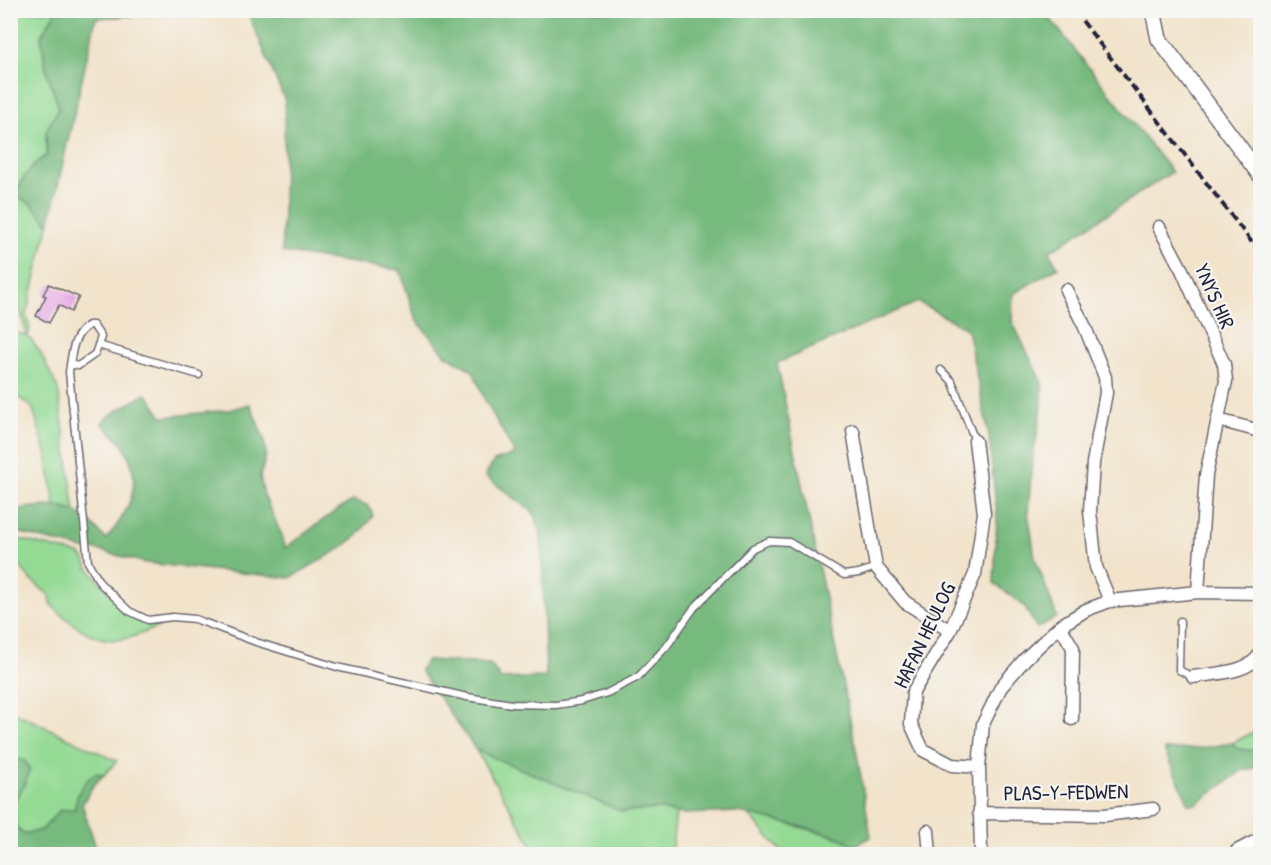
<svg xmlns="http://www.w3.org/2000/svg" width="1271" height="865" font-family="'Patrick Hand',sans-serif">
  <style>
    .green { fill: #94da94; stroke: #5b7e68; stroke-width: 1.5 }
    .forest { fill: #77ba7e; stroke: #4c6e5c; stroke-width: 1.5 }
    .building { fill: #e6abe6 }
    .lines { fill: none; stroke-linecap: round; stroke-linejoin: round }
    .service-casing { stroke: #6b666d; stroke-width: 9 }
    .minor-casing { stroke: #6b666d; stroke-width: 15 }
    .tertiary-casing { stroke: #6b666d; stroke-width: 18 }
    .service { stroke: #fff; stroke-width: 6 }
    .minor { stroke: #fff; stroke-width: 12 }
    .tertiary { stroke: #fff; stroke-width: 15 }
    .rail { stroke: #22223b; stroke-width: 4; stroke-dasharray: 9 4.5; stroke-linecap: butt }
    .labels { text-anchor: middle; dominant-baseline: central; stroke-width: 4.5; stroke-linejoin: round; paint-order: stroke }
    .street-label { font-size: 21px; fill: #22223b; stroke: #f6f6f2 }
  </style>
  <rect width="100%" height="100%" fill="#f6f6f2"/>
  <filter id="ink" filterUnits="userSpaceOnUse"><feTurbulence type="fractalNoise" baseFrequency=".0167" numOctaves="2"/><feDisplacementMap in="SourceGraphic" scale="12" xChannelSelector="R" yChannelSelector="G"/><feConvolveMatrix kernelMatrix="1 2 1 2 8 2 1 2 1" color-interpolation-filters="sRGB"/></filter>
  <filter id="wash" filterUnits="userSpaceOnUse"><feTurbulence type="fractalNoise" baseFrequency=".008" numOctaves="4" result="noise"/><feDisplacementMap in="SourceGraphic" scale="24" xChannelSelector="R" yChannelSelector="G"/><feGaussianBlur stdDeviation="1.35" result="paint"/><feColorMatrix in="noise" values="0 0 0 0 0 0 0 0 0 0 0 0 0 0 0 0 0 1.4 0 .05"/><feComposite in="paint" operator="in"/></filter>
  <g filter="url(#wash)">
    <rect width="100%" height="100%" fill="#f2e3cb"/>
    <path class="green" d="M11,11h45l-15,25 5,33 13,39 -13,23 1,24c-16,10 -24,22 -33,39l17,10 18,20 -23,91 4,13 -2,8 12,16 18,37 17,124 -12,-6 -8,-1 -8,-51 -15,-48 -21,-15 -1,-61 17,5 -16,-63z
      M10,537l69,17 5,4 4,10 39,45 18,10 16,3c-14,5 -31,14 -45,14 -25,1 -48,-19 -65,-35l-1,-9 -20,-17 -19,-25z
      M10,710l107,51 -13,14 -9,-2c-11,9 -19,22 -20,36l-15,1 -18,20 -19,4 -7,-7c0,-8 -5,-16 -3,-24 1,-6 8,-12 11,-17l-13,-30z
      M1260,729v22l-22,-2 -6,-6z
      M476,750l147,62 35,-3 18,4 -5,41h-128l-10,-7z
      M747,813l94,25 14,8 -1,8h-70z"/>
    <path class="forest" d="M56,11h158l-118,7 -47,206 -18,-20 -17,-10c9,-16 17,-29 33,-39l-1,-24 13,-23 -13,-39 -5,-33z
      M247,11h797l128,161 -123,80 9,15 -45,27 -1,27 30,62v23l-10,57 -4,48 7,47 22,59 -20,11 -13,-22 -30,-23 3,-67 -8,-80 -22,-107 -49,-27 -141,61 80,391 14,83 -16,9 -14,-8 -26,-8 -76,-18 -57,2 -24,-5 -35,3 -147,-62 -56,-80 7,-10 63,4 11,15 45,-2 -5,-144 -8,-21 -48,-36 9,-15 21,-7 -30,-54 -12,-29 -27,-16 -30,-35 -16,-50 -118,-18 3,-151z
      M146,394c9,7 9,16 17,23l66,-7 21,-6 14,35 2,16 -6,22 4,18 19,43 2,10 52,-38 17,-10 15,6 4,10 -15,19 -18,14 -50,29 -144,-15 -56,-15 -7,1 -71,-18 1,-12 6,-10c25,-4 51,-6 70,12 6,6 11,13 17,18 20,-23 35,-49 24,-79 -2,-6 -5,-13 -8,-17 -7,-7 -14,-13 -20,-20 6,-10 32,-21 44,-29z
      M1232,743l6,6 22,2v16l-17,3 -47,34h-7l-25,-54 38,-2z
      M10,756l15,5 5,8 -6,17 -11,17 3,24 7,7 19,-4 18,-20 15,-1c1,-15 8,-27 20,-36l9,2 -10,9 -12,20 16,50h-87z"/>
    <g id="blocks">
      <path class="building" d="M49,284l30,13 -8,15 -12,-7 -10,18 -13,-7 10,-20 -3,-1z"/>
    </g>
  </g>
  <g filter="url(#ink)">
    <use href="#blocks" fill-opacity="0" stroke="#6b666d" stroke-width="1.5"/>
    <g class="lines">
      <defs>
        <path id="service" d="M98,345l101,30
          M70,364l8,2 17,-12 6,-17 -8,-12h-4c-17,10 -17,29 -20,47l19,190 12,21 29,28 19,9 25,-3 22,2 61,23 81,25 130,30 45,7 44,1 26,-4 25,-8 31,-16 29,-31 27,-38 59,-60 16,-7 20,1 55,33 15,-2 17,-6
          M941,370l11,11 23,60
          M1180,621l-1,49 14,7"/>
        <path id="minor" d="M1159,227l23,43 42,94 2,17 -20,94 -8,117
          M1066,290l18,35 21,52 1,16 -13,70 -3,48 6,56 14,34
          M1218,420l42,11
          M853,431l23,136 29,35 45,29
          M975,441l9,72 -9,61 -25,57 -37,61 -2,32 12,26 29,15 27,2
          M1060,626l13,22 -1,71
          M1193,677c21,-4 55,-3 67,-23
          M979,813l126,2 48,-6
          M928,831l2,23
          M1237,851l23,-12
          M981,854l-2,-87 4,-43 18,-37 24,-28 35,-33 26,-16 24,-9 88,-9 62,1"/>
        <path id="tertiary" d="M1153,10l6,29 101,136"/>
      </defs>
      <use href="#service" class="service-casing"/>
      <use href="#minor" class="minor-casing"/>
      <use href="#tertiary" class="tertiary-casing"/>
      <use href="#service" class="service"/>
      <use href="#minor" class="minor"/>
      <use href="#tertiary" class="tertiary"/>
      <path class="rail" d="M1074,10l186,243"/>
    </g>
  </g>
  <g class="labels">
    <g class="street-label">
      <text transform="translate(1215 296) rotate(66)">YNYS HIR</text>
      <text transform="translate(924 635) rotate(-64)">HAFAN HEULOG</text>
      <text transform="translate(1066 792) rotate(-1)">PLAS-Y-FEDWEN</text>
    </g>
  </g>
  <rect width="1271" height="865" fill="none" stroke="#f6f6f2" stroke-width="36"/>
</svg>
